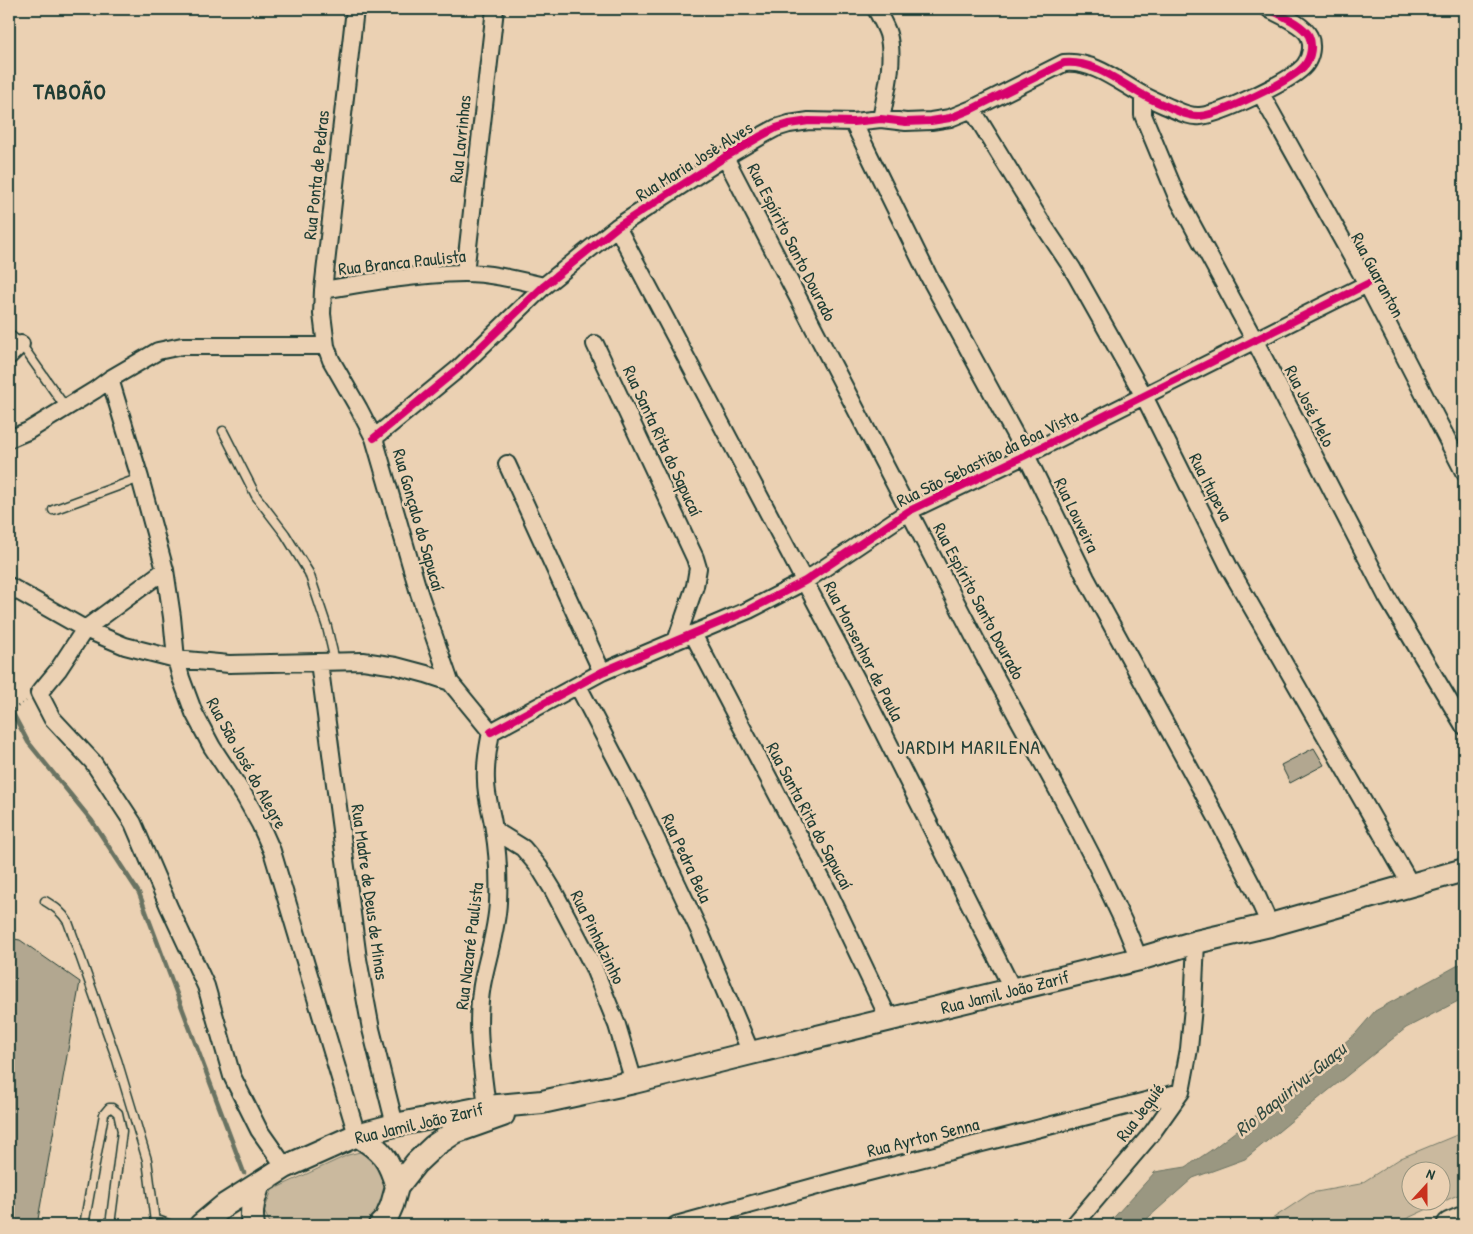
<svg xmlns="http://www.w3.org/2000/svg" width="1473" height="1234" font-family="'Patrick Hand',sans-serif">
  <style>
    .green { fill: #cab99e; stroke: #747b69; fill-rule: evenodd }
    .water { fill: #9a9781; stroke: #697362 }
    .lines { fill: none; stroke-linecap: round; stroke-linejoin: round }
    .stream { stroke: #697362; stroke-width: 4.5 }
    .building { fill: #b2a790; stroke: #1f3d34 }
    .lane-casing { stroke: #1f3d34; stroke-width: 11 }
    .street-casing { stroke: #1f3d34; stroke-width: 20 }
    .secondary-casing { stroke: #1f3d34; stroke-width: 26 }
    .primary-casing { stroke: #1f3d34; stroke-width: 29 }
    .path { stroke: #1f3d34; stroke-width: 2.5; stroke-dasharray: 1 4; stroke-linecap: butt }
    .lane { stroke: #ebd1b3; stroke-width: 8 }
    .street { stroke: #ebd1b3; stroke-width: 16 }
    .secondary { stroke: #ebd1b3; stroke-width: 22 }
    .primary { stroke: #ebd1b3; stroke-width: 25 }
    .cycleway-casing { stroke: #ebd1b3; stroke-width: 11 }
    .cycleway { stroke: #d6006c; stroke-width: 8 }
    .labels { text-anchor: middle; dominant-baseline: central; stroke-width: 5; stroke-linejoin: round; paint-order: stroke }
    .street-label { font-size: 18px; fill: #1f3d34; stroke: #ebd1b3 }
    .water-label { font-size: 19px; font-style: italic; fill: #314a40; stroke: #ebd1b3 }
    .quarter-label { font-size: 20px; letter-spacing: 1px; fill: #1f3d34; stroke: #ebd1b3 }
    .district-label { font-size: 22px; font-weight: bold; letter-spacing: 1px; fill: #1f3d34; stroke: #ebd1b3 }
  </style>
  <rect width="100%" height="100%" fill="#ebd1b3"/>
  <filter id="ink" filterUnits="userSpaceOnUse"><feTurbulence type="fractalNoise" baseFrequency=".02" numOctaves="2"/><feDisplacementMap in="SourceGraphic" scale="10" xChannelSelector="R" yChannelSelector="G"/><feConvolveMatrix kernelMatrix="1 2 1 2 8 2 1 2 1" color-interpolation-filters="sRGB"/></filter>
  <g filter="url(#ink)">
    <path class="green" d="M1464,1132v60l-71,33h-130l48,-32 49,-9 41,-26zM1410,1172h30v30h-30z
      M360,1152l19,7 7,18 -2,15 -8,23 -11,10h-94l-7,-14 8,-21 76,-35z"/>
    <path class="water" d="M1464,962v36l-58,30 -83,67 -78,64 -52,19 -53,47h-33l48,-53 31,-5 24,-16 78,-60 68,-58 19,-22z"/>
    <g class="lines">
      <path class="stream" d="M9,706l19,36 64,79 47,72 105,280"/>
    </g>
    <path class="building" d="M1314,748l10,17 -34,18 -9,-18z
      M9,938l11,2 60,42 -43,243h-28z"/>
    <g class="lines">
      <defs>
        <path id="lane" d="M9,334l12,10 45,64
          M223,431l33,65 29,38 24,39 18,54 8,34
          M53,510l87,-32
          M45,901c10,6 17,11 23,21l49,138 30,100 8,62 -2,3
          M155,1222l5,-1 11,4
          M84,1225l20,-111 5,-6h3l6,5 4,18 -12,94"/>
        <path id="street" d="M355,9l-32,281 -1,24 4,32 5,14 28,49 15,29 45,155 31,89
          M876,9c4,8 9,16 12,25 7,26 -2,59 -7,85
          M1261,94l106,190 97,188
          M1143,95v20l34,82 78,144 132,256 77,129
          M972,109l68,111 32,48 72,128 86,173 181,316
          M853,122l75,153 98,180 60,123 132,242 35,67 17,38
          M725,157l259,499 79,144 32,62 30,63 14,34
          M617,227l244,461 152,302
          M465,273l30,-264
          M323,290c47,-8 94,-16 141,-17 27,0 54,7 80,13
          M595,344l100,214 3,10 -3,18 -19,55
          M9,356l12,-12
          M110,379l30,99 25,92 7,47 4,42 5,19 13,35 18,34 33,50 15,27 12,27 85,284
          M374,438l84,-69 86,-83 73,-59 108,-70 36,-21 15,-8 13,-4 20,-3 44,1 28,-3 25,3 25,-1 19,-3 22,-9 92,-46c29,-3 55,19 79,32 9,5 19,9 28,13 9,4 19,9 29,8 21,-2 92,-35 105,-51 6,-8 8,-20 4,-29 -6,-12 -29,-21 -40,-27
          M9,439l19,-8 67,-41 15,-11 48,-28 24,-5h144
          M507,464l95,208
          M165,570l-80,59 -27,41 -19,23 13,25 41,44 40,61 36,84 37,79 26,90 27,54 26,37
          M9,586l76,43 40,17 51,13 53,5 134,-3 33,5 30,8 24,8 41,50
          M693,634l137,261 59,124
          M319,662l39,297 13,70 24,96
          M578,686l60,115 62,131 51,121
          M491,732l111,-60 147,-62 56,-29 104,-70 117,-56 341,-171
          M494,830l29,18 16,19 14,23 40,76 24,59 17,57
          M487,1107c-5,-41 -12,-81 -5,-122 5,-27 15,-55 16,-83 1,-23 0,-49 -4,-72 -2,-17 -8,-32 -8,-49 -1,-17 2,-33 5,-49
          M676,1225l181,-50 324,-83
          M1074,1225l78,-92 29,-41 8,-43 4,-42 3,-65"/>
        <path id="secondary" d="M357,1135c25,15 32,24 40,52
          M201,1225l24,-20 60,-38 72,-32 38,-10 92,-18 55,-5 92,-20 117,-29 388,-94 57,-17 74,-17 194,-55
          M253,1225c-3,-15 1,-27 6,-41
          M380,1225l6,-6 6,-14 5,-18 19,-24 18,-17 21,-14 48,-17"/>
        <path id="primary" d="M1450,1225l14,-6"/>
      </defs>
      <use href="#lane" class="lane-casing"/>
      <use href="#street" class="street-casing"/>
      <use href="#secondary" class="secondary-casing"/>
      <use href="#primary" class="primary-casing"/>
      <path class="path" d="M9,712l17,-11"/>
      <use href="#lane" class="lane"/>
      <use href="#street" class="street"/>
      <use href="#secondary" class="secondary"/>
      <use href="#primary" class="primary"/>
      <defs>
        <path id="cycleway" d="M374,438l84,-69 86,-83 73,-59 108,-70 36,-21 15,-8 13,-4 20,-3 44,1 28,-3 25,3 25,-1 19,-3 22,-9 92,-46c29,-3 55,19 79,32 9,5 19,9 28,13 9,4 19,9 29,8 21,-2 92,-35 105,-51 6,-8 8,-20 4,-29 -6,-12 -29,-21 -40,-27
          M491,732l111,-60 147,-62 56,-29 104,-70 117,-56 341,-171"/>
      </defs>
      <use href="#cycleway" class="cycleway-casing"/>
      <use href="#cycleway" class="cycleway"/>
    </g>
  </g>
  <g class="labels">
    <g class="street-label">
      <text transform="translate(460 139) rotate(-84)">Rua Lavrinhas</text>
      <text transform="translate(694 161) rotate(-32)">Rua Maria Josè Alves</text>
      <text transform="translate(316 175) rotate(-84)">Rua Ponta de Pedras</text>
      <text transform="translate(792 242) rotate(63)">Rua Espírito Santo Dourado</text>
      <text transform="translate(402 262) rotate(-6)">Rua Branca Paulista</text>
      <text transform="translate(1378 275) rotate(62)">Rua Guaranton</text>
      <text transform="translate(1310 406) rotate(63)">Rua José Melo</text>
      <text transform="translate(663 441) rotate(65)">Rua Santa Rita do Sapucaí</text>
      <text transform="translate(987 458) rotate(-26)">Rua São Sebastião da Boa Vista</text>
      <text transform="translate(1211 487) rotate(63)">Rua Itupeva</text>
      <text transform="translate(1077 515) rotate(64)">Rua Louveira</text>
      <text transform="translate(419 520) rotate(74)">Rua Gonçalo do Sapucaí</text>
      <text transform="translate(979 601) rotate(62)">Rua Espírito Santo Dourado</text>
      <text transform="translate(864 651) rotate(63)">Rua Monsenhor de Paula</text>
      <text transform="translate(247 763) rotate(61)">Rua São José do Alegre</text>
      <text transform="translate(810 816) rotate(62)">Rua Santa Rita do Sapucaí</text>
      <text transform="translate(687 858) rotate(65)">Rua Pedra Bela</text>
      <text transform="translate(370 892) rotate(82)">Rua Madre de Deus de Minas</text>
      <text transform="translate(598 937) rotate(64)">Rua Pinhalzinho</text>
      <text transform="translate(469 946) rotate(-83)">Rua Nazaré Paulista</text>
      <text transform="translate(1005 992) rotate(-14)">Rua Jamil João Zarif</text>
      <text transform="translate(1140 1112) rotate(-53)">Rua Jequié</text>
      <text transform="translate(419 1123) rotate(-13)">Rua Jamil João Zarif</text>
      <text transform="translate(923 1137) rotate(-14)">Rua Ayrton Senna</text>
    </g>
    <g class="water-label">
      <text transform="translate(1290 1089) rotate(-39)">Rio Baquirivu-Guaçu</text>
    </g>
    <g class="quarter-label">
      <text x="969" y="746">JARDIM MARILENA</text>
    </g>
    <g class="district-label">
      <text x="70" y="91">TABOÃO</text>
    </g>
  </g>
  <rect width="1473" height="1234" fill="none" stroke="#ebd1b3" stroke-width="30"/>
  <rect x="15" y="15" width="1443" height="1204" fill="none" stroke="#1f3d34" stroke-width="2" filter="url(#ink)"/>
  <g transform="translate(1426 1186) rotate(21)"><circle r="24" fill="#ebd1b3" stroke="#999680"/>
  <path d="M0-4L9 19L0 12L-9 19Z" fill="#c8321e"/>
  <text y="-8" font-size="14" font-weight="bold" text-anchor="middle" fill="#1f3d34">N</text>
  </g>
</svg>
